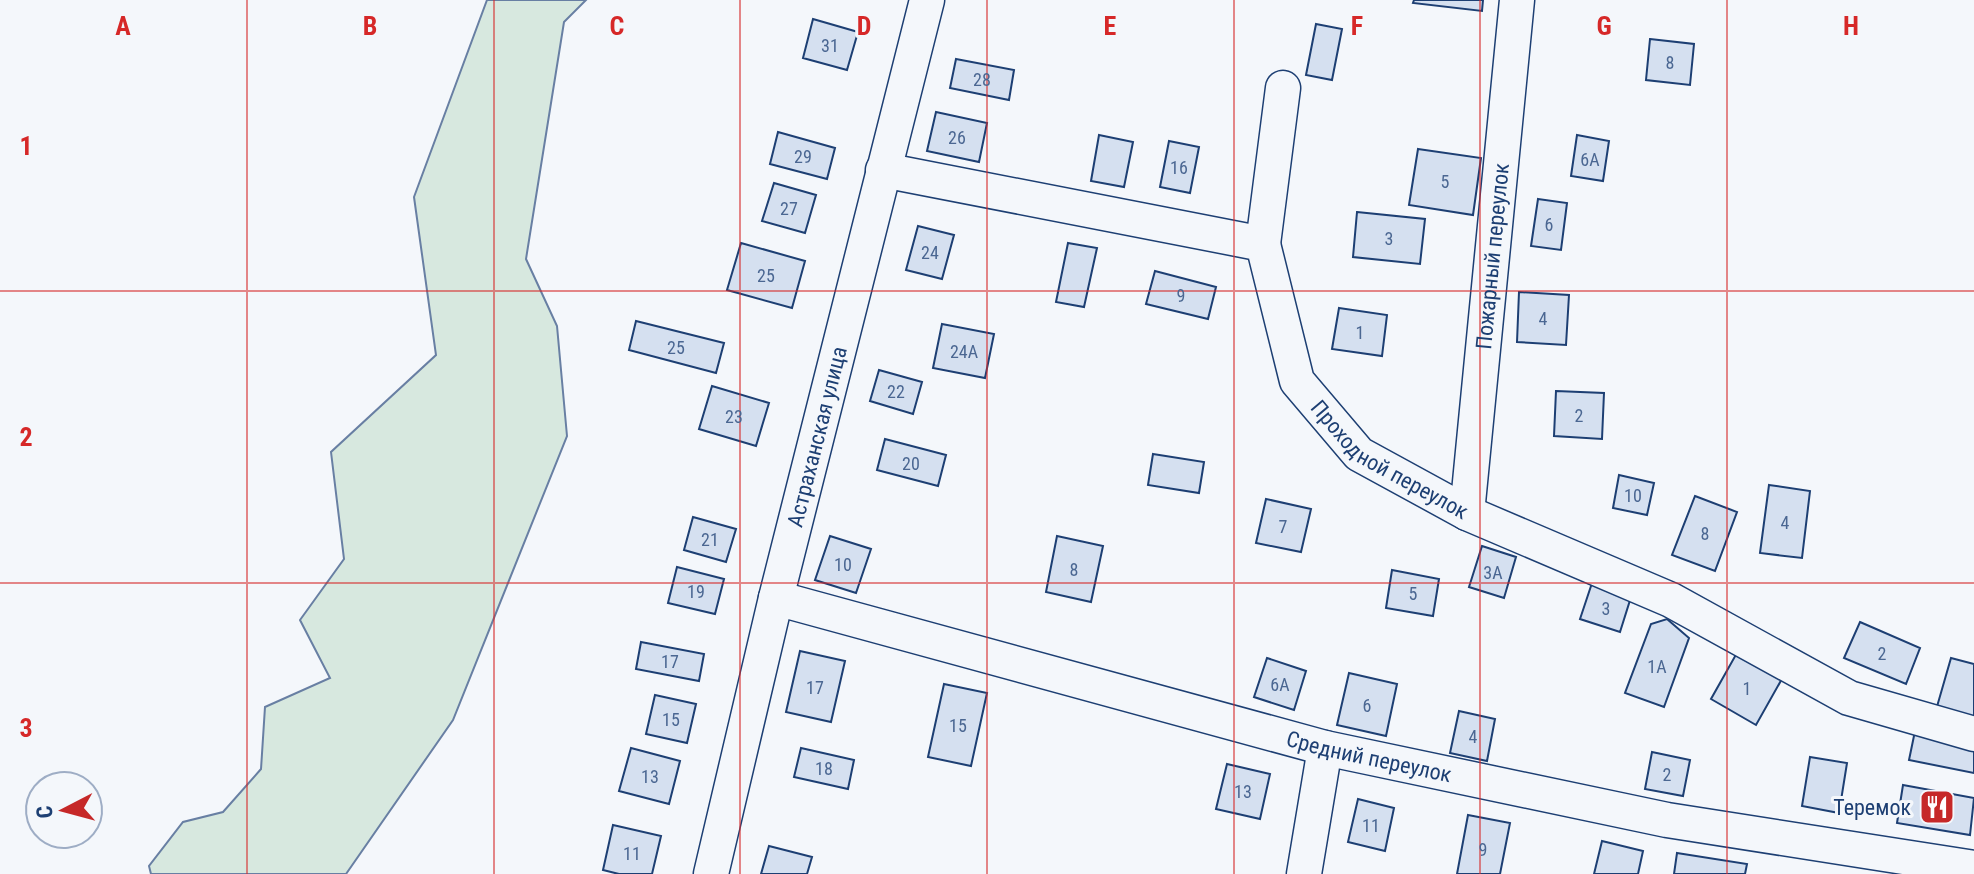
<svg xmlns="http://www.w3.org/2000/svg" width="1974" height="874" font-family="'Roboto Condensed',sans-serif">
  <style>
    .green { fill: #d7e8df; stroke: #687fa3; stroke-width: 2 }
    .building { fill: #d5e0f0; stroke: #1d3f73; stroke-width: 2 }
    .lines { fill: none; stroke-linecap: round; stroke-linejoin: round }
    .minor-casing { stroke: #1d3f73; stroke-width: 37 }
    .minor { stroke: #f4f7fb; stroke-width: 34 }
    .grid { fill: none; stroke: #d62828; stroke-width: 2; stroke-opacity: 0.55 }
    .labels { text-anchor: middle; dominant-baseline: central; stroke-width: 6; stroke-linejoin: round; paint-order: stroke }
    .number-label { font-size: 18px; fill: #4b6792 }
    .street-label { font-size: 22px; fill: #1d3f73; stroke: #f4f7fb }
    .poi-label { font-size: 22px; fill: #1d3f73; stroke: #f4f7fb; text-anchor: end }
    .grid-label { font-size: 26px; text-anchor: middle; font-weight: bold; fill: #d62828; stroke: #f4f7fb; stroke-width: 6; stroke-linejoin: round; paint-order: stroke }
  </style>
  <rect width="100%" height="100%" fill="#f4f7fb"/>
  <path class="green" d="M487,0h99l-22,22 -38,237 31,67 10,110 -114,284 -107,154h-195l-2,-8 34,-44 40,-10 38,-43 4,-62 65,-29 -30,-58 44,-61 -13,-107 105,-97 -22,-158z"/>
  <path class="building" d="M1414,0h69l-1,11 -69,-8z
    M813,19l45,13 -11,38 -44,-12z
    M1316,24l26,5 -10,51 -26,-5z
    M1650,39l44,5 -4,41 -44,-5z
    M956,59l58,11 -5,30 -59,-12z
    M936,112l51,11 -8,39 -52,-11z
    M778,132l57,16 -8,31 -57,-15z
    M1099,135l34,7 -9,45 -33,-6z
    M1577,135l32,6 -6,40 -32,-5z
    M1169,141l30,6 -9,46 -30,-6z
    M1418,149l63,9 -8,57 -64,-10z
    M774,183l42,12 -11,38 -43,-12z
    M1538,199l29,4 -6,47 -30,-4z
    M1357,212l68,7 -5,45 -67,-7z
    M918,226l36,9 -12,44 -36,-9z
    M741,243l64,18 -13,47 -65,-18z
    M1068,243l29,5 -13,59 -28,-5z
    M1155,271l61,16 -8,32 -62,-15z
    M1519,292l50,3 -3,50 -49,-3z
    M1339,308l48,7 -5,41 -50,-7z
    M636,321l88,22 -8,30 -87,-23z
    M942,324l52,10 -9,44 -52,-10z
    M879,370l43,12 -9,32 -43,-13z
    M712,386l57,17 -13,43 -57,-17z
    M1556,391l48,2 -2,46 -48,-3z
    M885,439l61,16 -8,31 -61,-16z
    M1153,454l51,8 -5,31 -51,-8z
    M1619,475l35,8 -7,32 -34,-7z
    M1769,485l41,6 -8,67 -42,-5z
    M1695,496l42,16 -22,59 -43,-16z
    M1266,499l45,10 -10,43 -45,-9z
    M693,517l43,12 -10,33 -42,-12z
    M830,536l41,13 -15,44 -41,-13z
    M1057,536l46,10 -12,56 -45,-10z
    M1482,546l34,11 -12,41 -35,-11z
    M677,567l47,12 -9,35 -47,-11z
    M1392,570l47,9 -6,37 -47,-8z
    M1592,583l39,14 -11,35 -40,-13z
    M1667,619l22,19 -25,69 -39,-14 26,-69z
    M1860,622l60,26 -14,36 -62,-26z
    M641,642l63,12 -5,27 -63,-12z
    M800,651l45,10 -14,61 -45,-10z
    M1738,651l45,26 -27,48 -45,-26z
    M1267,658l39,13 -12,39 -40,-13z
    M1951,658l23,6v57l-38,-11z
    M1349,673l48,11 -11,52 -49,-11z
    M944,684l43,9 -16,73 -43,-9z
    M655,695l41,9 -9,39 -41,-9z
    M1459,711l36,8 -8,42 -37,-8z
    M1915,731l59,12v30l-65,-13z
    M631,748l49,13 -11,43 -50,-13z
    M801,748l53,12 -6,29 -54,-12z
    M1652,752l38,8 -7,36 -38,-7z
    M1810,757l37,6 -8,50 -37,-7z
    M1227,764l43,10 -10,45 -44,-10z
    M1903,785l71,13 -4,37 -73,-12z
    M1358,799l36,9 -9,43 -37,-9z
    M1468,815l42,8 -10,51h-43z
    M613,825l48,11 -9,38h-33l-16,-4z
    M1602,841l41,10 -5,23h-44z
    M769,846l43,11 -5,17h-46z
    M1677,853l70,11 -2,10h-71z"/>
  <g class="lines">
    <defs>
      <g id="minor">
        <path id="s1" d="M883,170l380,74 34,137 62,73 108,59 204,87 178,98 125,36"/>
        <path d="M1263,244l20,-156"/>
        <path id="s2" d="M1467,513l50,-513"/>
        <path id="s3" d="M776,598l549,150 342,72 307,48"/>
        <path id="s4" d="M711,874l65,-276 151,-598"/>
        <path d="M1304,874l21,-126"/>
      </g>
    </defs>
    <use href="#minor" class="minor-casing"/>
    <use href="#minor" class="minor"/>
  </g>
  <path class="grid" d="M247,0v874M494,0v874M740,0v874M987,0v874M1234,0v874M1480,0v874M1727,0v874M0,291h1974M0,583h1974"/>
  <defs>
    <symbol id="restaurant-square" viewBox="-11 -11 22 22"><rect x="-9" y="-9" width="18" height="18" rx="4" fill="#c62828" stroke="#f4f7fb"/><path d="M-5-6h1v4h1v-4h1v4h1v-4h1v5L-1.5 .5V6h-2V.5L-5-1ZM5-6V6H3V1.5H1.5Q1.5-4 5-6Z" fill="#fff"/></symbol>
  </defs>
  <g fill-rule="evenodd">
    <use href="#restaurant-square" x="1917" y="787" width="40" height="40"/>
  </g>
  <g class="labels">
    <g class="number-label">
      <text x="830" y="45">31</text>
      <text x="1670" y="62">8</text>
      <text x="982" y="79">28</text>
      <text x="957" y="137">26</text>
      <text x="803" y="156">29</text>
      <text x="1590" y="159">6А</text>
      <text x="1179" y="167">16</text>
      <text x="1445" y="181">5</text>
      <text x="789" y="208">27</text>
      <text x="1549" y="224">6</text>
      <text x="1389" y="238">3</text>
      <text x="930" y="252">24</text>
      <text x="766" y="275">25</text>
      <text x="1181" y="295">9</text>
      <text x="1543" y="318">4</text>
      <text x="1360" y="332">1</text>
      <text x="676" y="347">25</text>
      <text x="964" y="351">24А</text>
      <text x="896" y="391">22</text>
      <text x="1579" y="415">2</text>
      <text x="734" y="416">23</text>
      <text x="911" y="463">20</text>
      <text x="1633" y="495">10</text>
      <text x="1785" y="522">4</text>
      <text x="1283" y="526">7</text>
      <text x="1705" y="533">8</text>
      <text x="710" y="539">21</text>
      <text x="843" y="564">10</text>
      <text x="1074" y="569">8</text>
      <text x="1493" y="572">3А</text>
      <text x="696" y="591">19</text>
      <text x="1413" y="593">5</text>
      <text x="1606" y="608">3</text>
      <text x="1882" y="653">2</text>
      <text x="670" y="661">17</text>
      <text x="1657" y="666">1А</text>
      <text x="1280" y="684">6А</text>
      <text x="815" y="687">17</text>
      <text x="1747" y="688">1</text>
      <text x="1367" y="705">6</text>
      <text x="671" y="719">15</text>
      <text x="958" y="725">15</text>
      <text x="1473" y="736">4</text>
      <text x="824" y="768">18</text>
      <text x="1667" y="774">2</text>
      <text x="650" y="776">13</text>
      <text x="1243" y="791">13</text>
      <text x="1371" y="825">11</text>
      <text x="1483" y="849">9</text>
      <text x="632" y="853">11</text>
    </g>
    <g class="street-label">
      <text stroke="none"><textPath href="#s2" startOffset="258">Пожарный переулок</textPath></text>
      <text stroke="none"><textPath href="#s4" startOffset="450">Астраханская улица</textPath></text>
      <text stroke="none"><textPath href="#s1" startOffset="652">Проходной переулок</textPath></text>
      <text stroke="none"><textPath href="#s3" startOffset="614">Средний переулок</textPath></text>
    </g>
    <g class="poi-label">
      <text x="1911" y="807">Теремок</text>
    </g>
  </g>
  <g class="grid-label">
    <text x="123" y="35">A</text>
    <text x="370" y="35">B</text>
    <text x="617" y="35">C</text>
    <text x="864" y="35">D</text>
    <text x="1110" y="35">E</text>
    <text x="1357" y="35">F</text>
    <text x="1604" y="35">G</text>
    <text x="1851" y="35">H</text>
    <text x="26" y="155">1</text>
    <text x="26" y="446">2</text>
    <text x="26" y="737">3</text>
  </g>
  <g transform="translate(64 810) rotate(264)"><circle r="38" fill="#f4f7fb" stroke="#9eadc5" stroke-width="2"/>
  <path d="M0-6L14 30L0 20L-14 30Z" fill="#c62828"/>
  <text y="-12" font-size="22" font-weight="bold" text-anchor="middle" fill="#1d3f73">С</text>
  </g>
</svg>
